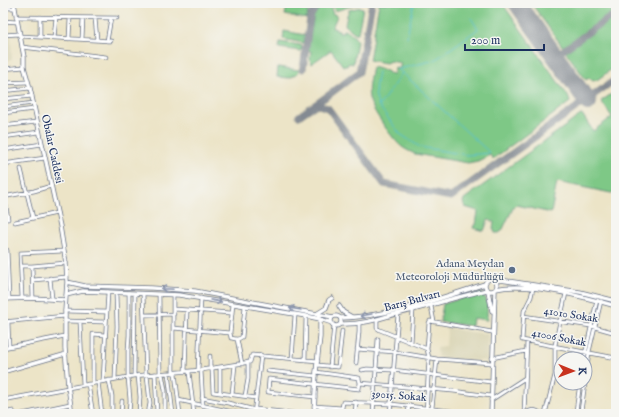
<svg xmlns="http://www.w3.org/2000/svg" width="619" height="417" font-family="'IM FELL English',serif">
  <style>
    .built { fill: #dad5b6 }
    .green { fill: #7ec886; stroke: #4c7c72 }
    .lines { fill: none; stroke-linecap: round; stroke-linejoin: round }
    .stream { stroke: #55c1cf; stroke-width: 1 }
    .taxiway { stroke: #848a92; stroke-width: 7 }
    .runway { stroke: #848a92; stroke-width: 18 }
    .minor-casing { stroke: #646e83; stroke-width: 4.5 }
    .major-casing { stroke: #646e83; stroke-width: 5 }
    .minor { stroke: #fff; stroke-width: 3 }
    .major { stroke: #fff; stroke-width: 3.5 }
    .oneway { stroke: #8d97ae }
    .service-dot { fill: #5c6f8a; stroke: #f6f6f2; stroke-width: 1.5 }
    .labels { text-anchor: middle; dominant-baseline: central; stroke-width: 3; stroke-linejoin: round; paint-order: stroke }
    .street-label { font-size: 11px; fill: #1b2f5e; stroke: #f6f6f2 }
    .service-label { font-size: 11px; fill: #4e5e75; stroke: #f6f6f2; text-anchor: end }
  </style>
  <rect width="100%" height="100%" fill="#f6f6f2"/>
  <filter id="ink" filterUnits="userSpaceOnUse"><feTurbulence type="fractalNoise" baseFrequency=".025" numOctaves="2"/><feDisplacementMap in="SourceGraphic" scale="8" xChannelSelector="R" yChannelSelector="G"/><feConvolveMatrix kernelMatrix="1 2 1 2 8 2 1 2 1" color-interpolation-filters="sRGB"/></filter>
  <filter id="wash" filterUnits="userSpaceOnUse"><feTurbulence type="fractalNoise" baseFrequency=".012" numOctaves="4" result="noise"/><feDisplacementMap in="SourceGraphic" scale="16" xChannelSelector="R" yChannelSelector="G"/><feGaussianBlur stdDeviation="0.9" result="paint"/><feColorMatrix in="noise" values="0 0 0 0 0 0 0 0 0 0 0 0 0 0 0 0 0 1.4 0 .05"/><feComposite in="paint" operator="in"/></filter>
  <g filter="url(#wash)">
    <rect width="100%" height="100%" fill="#ece4c7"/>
    <path class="built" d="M3,36h8l1,24h-9z
      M444,327l27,5 17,2 -1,27 -49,-4 -1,-10 9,-1 1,-15z"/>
    <path class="green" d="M323,3h6l4,11 4,1c0,3 -4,9 -5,13l7,2v2h4v-2c6,1 11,5 14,11l-4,23 -4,-1 -2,3h-4l-12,-16 -20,14 -1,-6 1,-7 -4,-1 7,-34z
      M331,3h31l-27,8z
      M379,3h123l66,93 2,6 -77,57 -3,-4 -12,6 -10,2 -53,-9c-4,-2 -9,-4 -13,-7 -9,-7 -31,-38 -33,-49 -2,-10 1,-21 3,-31l16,4v2l6,1 1,-6 4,1 2,-6 -11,-2 -4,2 -17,-3z
      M531,3h85v8l-50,35h-4z
      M287,6l21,4 -1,9 -22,-4z
      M360,7l3,1 -5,25h-3l-10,-8 2,-10 2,-5z
      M616,16v50l-19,14 -4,1 -4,-3 -3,2 -20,-28 2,-4z
      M284,31l21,4 -2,8 -20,-4z
      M280,42l20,3 2,1 -1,5 -22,-3z
      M278,67l21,3 -1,3 -8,5 -13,-1z
      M616,91v103l-59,-12 -6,31 -34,-8 -3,1 -12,25 -3,2h-4l-2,-5 1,-6 -6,-2 -4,11 -11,-3 1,-3h2l2,-14 -13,-4 -2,-5 1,-3 118,-85 11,17 19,-14 -11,-16z
      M481,293c9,6 6,17 6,27l-14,-2 -1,8 -32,-4 3,-18 33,-10z"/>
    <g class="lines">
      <path class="stream" d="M407,37l7,-34
        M399,69l36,-9 43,-31 -7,-11
        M378,72c-2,12 -5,22 1,34l23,-33
        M379,106l21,28 20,13 47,8 23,-2 -93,-85"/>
      <path class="taxiway" d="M550,50l6,1h6l54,-38
        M303,69l7,-51 7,-15
        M593,96l-7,1 -7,-7c3,6 4,12 -2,17l39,-28
        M309,108l10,-3 9,3 56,76 67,13 126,-90
        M299,116l31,-22 29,-22 13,-69"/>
      <path class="runway" d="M517,3l71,99"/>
    </g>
  </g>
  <g filter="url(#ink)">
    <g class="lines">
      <defs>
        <path id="minor" d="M3,8h12
          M16,17l101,1
          M95,18l2,22
          M3,21l14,1
          M3,35l16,-1
          M20,36l91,5
          M40,37v-20
          M54,38l2,-21
          M69,39l1,-21
          M82,39l1,-21
          M107,41l4,-23
          M22,47l84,10
          M3,69l21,-2
          M3,83l24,-1
          M3,91l27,-3
          M3,99l29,-3
          M3,107l30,-4
          M3,113l31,-4
          M3,126l33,-4
          M3,137l36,-5
          M3,150l39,-6
          M3,164l42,-6
          M21,169l12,49
          M3,187l5,32h-5
          M3,197l31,-6 17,-5
          M15,222l42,-9
          M7,250l2,49
          M21,266h11
          M50,278l2,21
          M33,280l34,-3
          M533,288l-2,9 -7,14 -2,29 94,18
          M129,293v42l-1,16v26l2,23 -1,14
          M143,294l3,81
          M159,295l1,79
          M22,298l-2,-45 44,-2
          M33,298l-1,-32 34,-3
          M233,304l-3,29 1,5c4,1 7,2 11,-1l3,-31
          M431,306l3,16
          M174,309l57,4
          M65,311l41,1
          M144,315l30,-1
          M523,316l68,10 25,7
          M377,319v9l3,2 47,19
          M65,321l41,1
          M3,322l62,-6
          M8,322l1,25
          M80,322l3,63
          M173,328l57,5
          M237,339l5,25
          M411,343l2,-33
          M3,348l62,-12
          M357,349l38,3 42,7 55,4
          M210,356v13
          M492,358l34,-7
          M292,359l3,-44
          M584,359l13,-59
          M305,360l1,-44
          M356,363l3,-31v-9
          M317,365l21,2 4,-36
          M220,367v25
          M330,367l4,-42
          M212,369l1,23 43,6
          M201,370l2,36
          M362,370l5,-1 26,1 98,12
          M198,371l3,-73
          M268,371l48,5
          M3,372l63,-18
          M185,372l2,-62
          M189,372l5,42
          M316,372l43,6 1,5 93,8 38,5
          M168,373l5,41
          M173,373v-78
          M175,373l5,41
          M155,374l2,40
          M162,374l3,16v24
          M138,375l2,22 -1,17
          M147,375l3,28 -2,11
          M134,376l1,-82
          M115,379l2,-53 -1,-33
          M109,380l3,16v18
          M103,381l5,-89
          M98,382l4,32
          M585,382l4,-30 12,-51
          M93,383v-49l12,1
          M88,384l5,30
          M232,394l3,-29
          M245,396l3,-17v-17
          M315,397l-47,-5 1,-13 90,10 1,-6
          M202,398l26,5 27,7
          M3,400l130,-24 68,-6 49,-8 2,-7 66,6
          M178,400l64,14
          M491,400l34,-22
          M314,406l28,2
          M432,408l5,-49
          M255,409l46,5
          M576,411l4,-28
          M581,411l4,-28
          M3,413l10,-2 1,3
          M22,414l48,-10
          M121,414l1,-13
          M210,414l1,-7
          M254,414l7,-59
          M341,414l2,-12 48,2 85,10
          M355,414l1,-12
          M373,414l5,-75
          M390,414l8,-100
          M408,414l1,-9
          M426,414l3,-56 -2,-9 2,-26 1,-2 62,11
          M523,414c8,-4 11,-6 19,0
          M524,414l3,-73
          M545,414l10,-39v-30l11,-52
          M564,414l8,-1
          M571,414c4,-5 10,-5 13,0
          M616,414v-1"/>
        <path id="major" d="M14,3l10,54v10l6,21 30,138 6,37 1,19 -2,29v37l3,38 4,28
          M485 285a6 6 0 1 1 12 0a6 6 0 1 1-12 0Z
          M494,279l86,13 36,9
          M67,282l18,4 67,2 43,3 138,26
          M496,289c31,-8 89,8 120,17
          M488,291l4,20
          M66,295l17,-4 96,4 127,21 14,3 12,4
          M3,299l30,-1 32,2
          M339,306l4,6 9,5
          M318,313l8,-5 3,-8 3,-2
          M331 321a5 5 0 1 1 10 0a5 5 0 1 1-10 0Z
          M341,318c49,-2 97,-19 144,-34
          M340,324c18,1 35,-4 52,-9 32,-7 63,-18 95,-25
          M314,414l2,-42 4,-35v-18
          M491,414l4,-124"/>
      </defs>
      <use href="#minor" class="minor-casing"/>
      <use href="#major" class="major-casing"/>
      <use href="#minor" class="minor"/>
      <use href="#major" class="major"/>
    </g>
    <defs><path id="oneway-shaft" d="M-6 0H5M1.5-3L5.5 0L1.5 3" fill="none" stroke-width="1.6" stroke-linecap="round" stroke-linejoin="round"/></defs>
    <g class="oneway">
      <use href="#oneway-shaft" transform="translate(167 289) rotate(-177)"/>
      <use href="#oneway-shaft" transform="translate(216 301) rotate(10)"/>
      <use href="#oneway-shaft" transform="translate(295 309) rotate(-170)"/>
      <use href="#oneway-shaft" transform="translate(366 315) rotate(170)"/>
    </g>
  </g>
  <circle class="service-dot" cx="512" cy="270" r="4"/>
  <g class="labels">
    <g class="street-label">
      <text transform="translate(52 149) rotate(78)">Obalar Caddesi</text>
      <text transform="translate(412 301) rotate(-15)">Barış Bulvarı</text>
      <text transform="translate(571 315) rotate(9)">41010 Sokak</text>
      <text transform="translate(559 338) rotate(11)">41006 Sokak</text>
      <text transform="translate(399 396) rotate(4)">39015. Sokak</text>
    </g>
    <g class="service-label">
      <text x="504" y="264">Adana Meydan<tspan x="504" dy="13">Meteoroloji Müdürlüğü</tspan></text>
    </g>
  </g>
  <rect width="619" height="417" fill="none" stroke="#f6f6f2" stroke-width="16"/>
  <g transform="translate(573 371) rotate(91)"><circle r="19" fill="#f6f6f2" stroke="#9ea6b7"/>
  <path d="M0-3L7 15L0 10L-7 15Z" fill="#c8321e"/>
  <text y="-6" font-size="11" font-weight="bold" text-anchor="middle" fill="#1b2f5e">K</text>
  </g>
  <path d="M465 44v6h79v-6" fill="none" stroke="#1b2f5e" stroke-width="2"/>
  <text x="471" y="44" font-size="12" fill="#1b2f5e" stroke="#f6f6f2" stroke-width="3" paint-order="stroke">200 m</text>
</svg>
